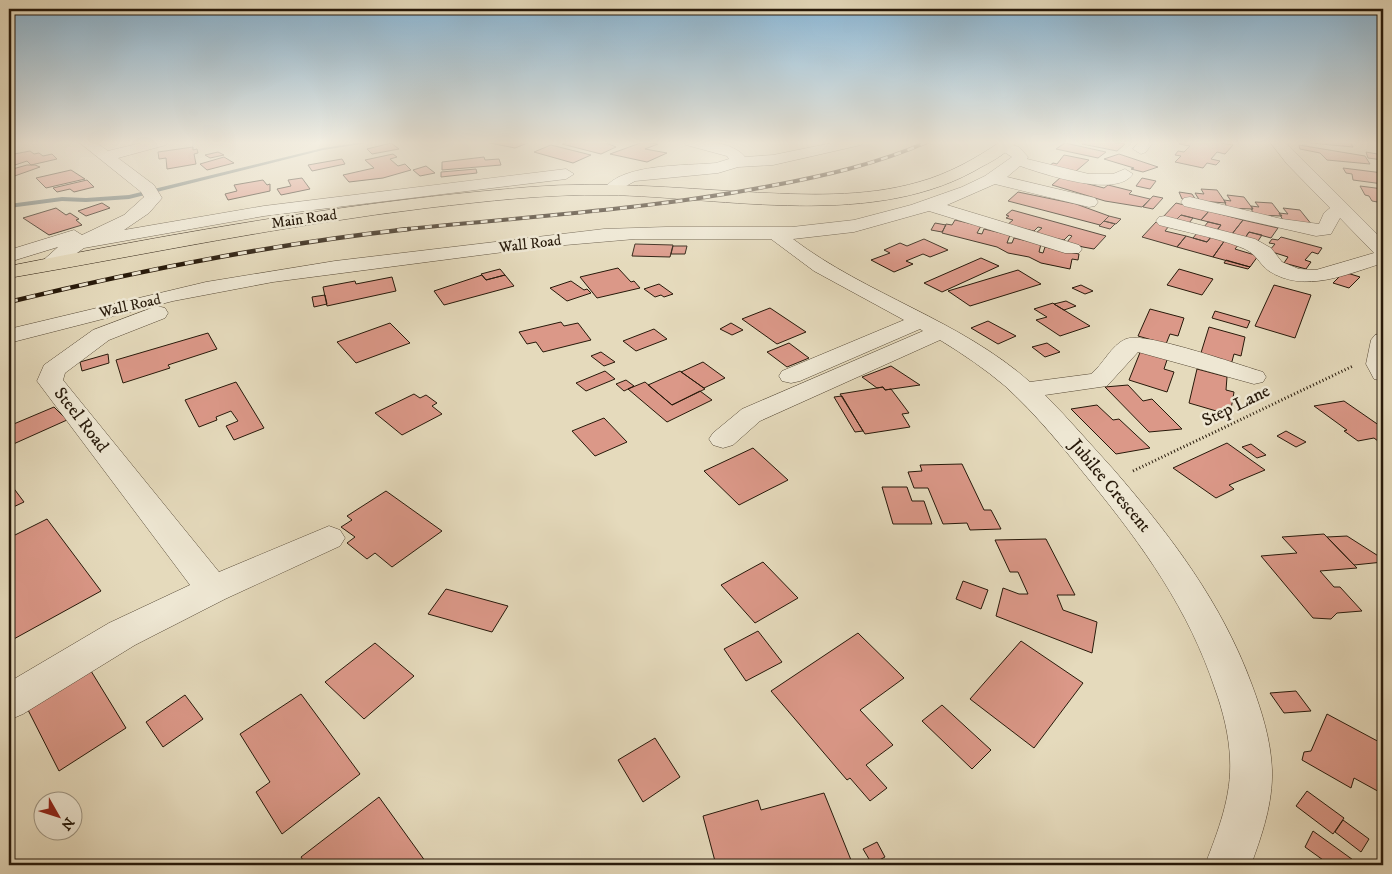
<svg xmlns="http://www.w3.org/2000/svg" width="1392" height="874" font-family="'IM FELL DW Pica',serif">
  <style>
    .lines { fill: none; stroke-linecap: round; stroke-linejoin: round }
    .stream { fill: #6b7874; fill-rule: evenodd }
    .building { fill: #db9888; stroke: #27190a }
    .minor-casing { stroke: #564936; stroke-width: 1 }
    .major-casing { stroke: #27190a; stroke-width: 1 }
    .path { stroke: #27190a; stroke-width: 3; stroke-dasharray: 1 2.5; stroke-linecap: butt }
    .minor { fill: #eee7d3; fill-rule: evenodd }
    .major { fill: #e5dabc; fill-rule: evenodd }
    .rail-far1-casing { stroke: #27190a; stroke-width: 4 }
    .rail-casing { stroke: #27190a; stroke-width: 4.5 }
    .rail-far1 { stroke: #eee7d3; stroke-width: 2.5; stroke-dasharray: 7; stroke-linecap: butt }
    .rail { stroke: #eee7d3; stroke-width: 3; stroke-dasharray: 9; stroke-linecap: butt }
    .labels { text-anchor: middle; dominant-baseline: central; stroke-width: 5; stroke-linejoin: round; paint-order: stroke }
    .far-street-label { font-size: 15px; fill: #27190a; stroke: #eee7d3 }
    .street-label { font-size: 18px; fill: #27190a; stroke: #eee7d3 }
  </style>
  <rect width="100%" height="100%" fill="#e5dabc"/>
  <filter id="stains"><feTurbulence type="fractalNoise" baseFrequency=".004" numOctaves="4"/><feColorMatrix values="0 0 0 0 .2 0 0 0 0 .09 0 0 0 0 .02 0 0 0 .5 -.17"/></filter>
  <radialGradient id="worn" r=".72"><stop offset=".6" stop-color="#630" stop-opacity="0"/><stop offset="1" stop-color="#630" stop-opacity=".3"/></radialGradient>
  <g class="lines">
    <path class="stream" d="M364,142h9l-50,8 -194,49 -43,3 -24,-1 -53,7v-4l53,-7 24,1 43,-3 194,-47z"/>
  </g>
  <path class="building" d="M485,142h45l-15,6z
    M569,142h35l12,5 -15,7 -39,-10z
    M643,142l15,2 -13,5 22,4 -20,9 -37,-8z
    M1085,142h30l10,2 -8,7 -35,-7z
    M1182,142h33l18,3 -8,9 -8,-2 -6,7 9,2 -4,4 -9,-2 -4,5 -28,-6 6,-6 -6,-1 3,-4 6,1 6,-6 -11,-2z
    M1310,142h40l3,5 -42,-4z
    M391,143l8,6 -27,5 -5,-5z
    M1065,143l41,9 -8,6 -42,-9z
    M551,145l40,10 -18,8 -39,-11z
    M1299,145l66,11 5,8 -43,-4 -7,-7 -20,-4z
    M193,147v3l4,-1 1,4 -4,1 2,10 -29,5 -1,-11 -7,1 -1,-7z
    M30,151l4,3 5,-1 4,3 9,-2 5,5 -26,6 -4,-4 -18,6v-12z
    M218,152l6,3 -14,3 -5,-3z
    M1366,152l17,3v5l-15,-2z
    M393,154l4,3 -7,2 8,7 7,-2 6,6 -28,8 -34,4 -6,-7 31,-7 -9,-8z
    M1119,154l39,13 -15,5 -12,-3 3,-1 -30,-9z
    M1064,155l25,5 -14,12 -26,-6 4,-3 4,1z
    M224,157l10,6 -27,7 -7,-6z
    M484,157l1,3 14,-1 2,6 -59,5v-8z
    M342,159l3,5 -33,7 -4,-6z
    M27,165h8l5,2 -31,11v-8z
    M426,166l9,7 -15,3 -7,-6z
    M1343,168l40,5v11l-30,-4 -1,-6 -6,-1z
    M476,169l1,4 -36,4v-5z
    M71,170l14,9 -39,9 -10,-10z
    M1061,177l43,11 4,-3 24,6 -3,3 21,5 -8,8 -37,-6 -53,-16z
    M302,178l8,11 -29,6 -4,-6 14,-3 -3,-6z
    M1142,178l14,3 -6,8 -14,-3z
    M87,180l7,7 -20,5 -4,-3 -13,3 -4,-4z
    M263,180l4,5 3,-1v7l-42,9 -3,-6 12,-3 -3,-6z
    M1360,186l23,3v14l-11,-2 -3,-5 -4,-1z
    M1201,189l16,1 9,13 -26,-2 -5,-8 9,1z
    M1018,192l58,12 33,12 -9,9 -92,-24z
    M1179,192l13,2 4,6 -14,-1z
    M1227,195l17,2 9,12 -26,-1 -3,-8 7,1z
    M1153,196l10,2 -10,11 -10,-2z
    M1255,202l17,1 10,13 -27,-1 -4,-6h2l-2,-3 8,1z
    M102,203l8,5 -24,8 -8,-5z
    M1176,203l33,8 -8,9 -20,-5 -5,5 -13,-3z
    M56,208l10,7 4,-2 9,6 -3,1 6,5 -33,10 -26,-17z
    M1283,208l17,2 12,15 -28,-3 -5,-9 9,1z
    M1012,210l94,26 -12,13 -11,-2 -16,-5 5,-6 -3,-1 -5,5 -11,-2 -17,-5 6,-5 -4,-1 -4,4 -27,-6 6,-5 -7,-2 3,-2 -3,-1z
    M1209,211l34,9 -11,14 -15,-4 4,-5 -20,-5z
    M1181,215l12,3 -4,5 -13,-3z
    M1109,216l12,3 -5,5 -12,-3z
    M955,220l26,6 -4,7 5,1 2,-5 26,6 -3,8h5l2,-5 27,6 -2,8 4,1 2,-6 34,7 -1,6 -6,-1 -2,10 -29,-6 -12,-6 -21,-4 -11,-6 -55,-14 4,-9 6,1z
    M1243,220l35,8 -7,10 -22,-6 -4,6 -13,-4z
    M1104,221l11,3 -5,5 -11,-3z
    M1156,222l13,4 -4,5 21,5 -9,11 -35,-10z
    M1208,222l13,3 -4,5 -13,-3z
    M935,223l11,2 -4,7 -11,-2z
    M1249,232l13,3 -4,6 -13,-3z
    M1197,233l14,4 -4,5 -14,-4z
    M1186,236l21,6 4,-5 14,3 -12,17 -36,-10z
    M1281,237l41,11 -4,6 -6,-2 -7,8 6,2 -5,7 -22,-6 4,-6 -19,-6 6,-7 -6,-1 3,-4 6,1z
    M924,239l24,11 -18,7 -7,-3 -17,7 7,3 -19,8 -23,-12 19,-7 -6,-3 16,-7 7,3z
    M1225,240l14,4 -4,5 23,7 -8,11 -37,-10z
    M635,244l38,1 -3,12 -38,-1z
    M673,246h14l-2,8h-14z
    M981,258l18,8 -57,26 -18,-9z
    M1226,260l24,7 -2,2 -24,-6z
    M618,268l13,14 3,-1 6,7 -43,10 -17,-21z
    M500,269l5,6 -19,5 -5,-6z
    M1179,269l34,10 -11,16 -35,-10z
    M1018,270l23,14 -71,22 -22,-15z
    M1344,272l16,5 -11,11 -16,-5z
    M482,275l4,5 19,-5 9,11 -70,19 -10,-14z
    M392,277l4,14 -69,15 -4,-19 32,-6 1,3z
    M571,281l13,9 3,-1 4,4 -24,8 -17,-13z
    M659,284l14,10 -9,3 -3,-2 -6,2 -11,-8z
    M1081,285l12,6 -8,3 -13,-6z
    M1274,285l37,10 -16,43 -40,-12z
    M325,295l2,9 -13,3 -2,-10z
    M1066,301l10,5 -12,4 -10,-6z
    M1053,303l1,1 36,22 -30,10 -24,-16 11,-3 -13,-8z
    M770,308l36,24 -29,12 -35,-25z
    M1150,309l34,9 -6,18 -8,-2 -4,10 -28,-8z
    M1215,311l35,10 -3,7 -35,-10z
    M988,321l28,15 -18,8 -27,-16z
    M561,322l3,4 14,-3 13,17 -48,12 -7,-10 -9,2 -8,-12z
    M390,323l20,20 -54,20 -19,-21z
    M731,323l12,7 -11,5 -12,-6z
    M1209,327l36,10 -4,19 -7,-2 -3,11 -31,-9z
    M654,329l13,10 -31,12 -13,-10z
    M208,333l9,16 -49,16 2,3 -47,15 -7,-23z
    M789,343l20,15 -22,9 -20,-15z
    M1047,343l13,9 -15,5 -13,-10z
    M1141,350l27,7 -4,12 10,3 -7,20 -38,-12z
    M601,352l14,10 -11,4 -13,-10z
    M108,354l1,9 -27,8 -2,-9z
    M703,362l22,16 -21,10 -23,-16z
    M891,366l29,19 -35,5 -2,-3 -6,1 -15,-11z
    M1197,369l30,8 -1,13 8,2 -4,23 -41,-12z
    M605,371l10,8 -29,12 -10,-8z
    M680,371l25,18 -33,16 -24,-20z
    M626,380l8,6 -10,5 -8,-7z
    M236,382l28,46 -30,12 -8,-14 12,-5 -7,-10 -15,6 1,3 -18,7 -14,-27z
    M645,382l27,23 28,-14 12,9 -45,22 -39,-33z
    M1128,385l15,16 9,-2 30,30 -33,3 -44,-45z
    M883,387l2,3 6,-1 18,24 -7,1 8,13 -45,7 -25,-40z
    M414,394l6,4 6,-3 11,8 -5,3 10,8 -40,21 -27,-22z
    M842,396l21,35 -8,1 -21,-35z
    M1344,401l39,27v17l-9,-7 -16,3 -14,-10 3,-1 -33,-24z
    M1097,405l16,15 6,-1 31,29 -34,6 -45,-45z
    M54,407l13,13 -58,26v-20z
    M604,418l23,24 -32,14 -23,-25z
    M1286,431l20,11 -10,5 -19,-11z
    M1227,443l38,27 -36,15 5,4 -18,9 -43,-30z
    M1251,444l15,11 -9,3 -15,-11z
    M753,448l35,32 -49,25 -35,-34z
    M962,464l22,46h7l10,19 -31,1 -3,-7 -24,1 -15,-36h-14l-6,-16 14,-1 -2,-6z
    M9,482l15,20 -15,7z
    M882,487h25l5,14h12l8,23h-39z
    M386,491l56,40 -50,36 -17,-14 -8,6 -20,-16 8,-6 -14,-10 11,-7 -5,-4z
    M47,519l54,72 -89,49 -3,-5v-97z
    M1324,534l33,34 -37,3 14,16h6l22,24 -25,2 -6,6 -18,-1 -52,-62 36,-3 -15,-16z
    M1347,536l36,23v3l-29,3 -27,-28z
    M1046,539l29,56h-18l6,15 34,12 -5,31 -96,-37 7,-28 16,6h9l-10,-22h-8l-15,-32z
    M763,562l35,36 -43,25 -34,-38z
    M963,581l25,9 -7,19 -25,-10z
    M446,589l62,17 -16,26 -64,-18z
    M758,631l24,31 -36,19 -22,-32z
    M858,633l46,45 -44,32 33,35 -27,20 21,23 -17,13 -20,-23 -3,2 -76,-89z
    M1021,641l62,42 -49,65 -64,-49z
    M375,643l39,33 -50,43 -39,-37z
    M91,671l35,57 -67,43 -32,-63z
    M1296,691l15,20 -27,2 -14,-20z
    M301,694l59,80 -78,60 -26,-42 14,-10 -30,-48z
    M185,695l18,24 -40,28 -17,-25z
    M942,705l49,45 -19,19 -50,-48z
    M1327,714l56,30v50l-29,-16 -3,10 -49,-28 2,-8 7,-1z
    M655,738l25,39 -37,25 -25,-42z
    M1307,791l37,27 -11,16 -37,-28z
    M824,793l29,72h-137l-13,-49 55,-16 3,10z
    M379,797l49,68h-122l-5,-8z
    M1343,820l26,19 -8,13 -26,-20z
    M1313,831l47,34h-30l-25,-18z
    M877,842l8,15 -13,7 -9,-15z"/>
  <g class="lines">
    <defs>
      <path id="minor" d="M79,142h16l13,9 37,-9h23l-2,3 -48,13 36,27 8,13 -13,15 -25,17 140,-24 302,-37 8,5 -8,5 -302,37 -180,32 -28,20 -7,2 -7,-2 -3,-4 19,-17 -49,15v-12l65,-20 8,5 42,-20 20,-18 -3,-5z
        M684,142c16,-2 50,0 61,15l28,-2 64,-13h26l-2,3 -88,20 -35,2 -20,6 -83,8 -23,13 -6,-1 -2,-4c18,-26 82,-23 112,-26l13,-4 -2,-3 -41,-11z
        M1003,142l16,5 9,10 -1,2 62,15h24l12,-5 8,5c-17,25 -89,0 -113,-8l-13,11 88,21 3,4 -3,4 -6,1 -94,-23 -48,21 132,40 3,4 -3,4h-14l-136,-42 -75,21 -61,7c74,56 167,81 237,143l61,-8c12,-9 20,-29 35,-35 18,-8 113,26 137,33l3,5 -3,5 -9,2 -116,-32 -31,34 -62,9c24,24 46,50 69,75 57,66 108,133 138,215 10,27 19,56 20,85 1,33 -10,65 -21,95h-46c13,-34 27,-69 25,-106 -1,-24 -7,-48 -15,-70 -26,-79 -72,-143 -124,-207 -27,-33 -54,-67 -86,-96 -20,-17 -42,-32 -65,-46l-180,81 -27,24 -10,3 -10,-3 -4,-6 4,-6 29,-24 181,-78 -3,-2 -120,52 -9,2 -9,-2 -3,-5 3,-5 122,-51 -90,-49 -43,-32h-136l-93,8 -269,35 -100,19 -164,42v-14l197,-47 129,-21 269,-32 62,-2h126l62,-7 57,-15 51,-18 23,-11 27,-19 -17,-11z
        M1139,142h14l-7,10 -5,2 -8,-5z
        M1270,142h15l98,98v23c-36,11 -78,31 -114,8 -11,-8 -12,-18 -29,-24 -26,-10 -55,-15 -81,-22l-3,-4 3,-4 6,-1 90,23 16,9 11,14 17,7 17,1 58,-17 -34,-35 -9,16 -15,2 -132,-30 -3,-4 3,-4 6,-1 92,22 37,5 5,-11 6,-5 -43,-44z
        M157,306l8,2 3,5 -3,5 -56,22 -44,33 -2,7 156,192 110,-46 11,4 5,8 -5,8 -115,53 -90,46 -112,69 -14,6v-38l100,-59 81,-38 -153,-204 7,-16 49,-35z
        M1383,333v48l-9,-2 -8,-15 5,-24 4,-5z"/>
      <path id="major" d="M1000,142h16c-8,10 -21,18 -33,24 -107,65 -257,31 -376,29 -60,-1 -120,6 -180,13 -141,17 -279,46 -418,70v-12c172,-34 346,-65 521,-79 72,-6 145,1 217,5 57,3 117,6 172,-10 29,-8 56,-23 81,-40z"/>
    </defs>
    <use href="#minor" class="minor-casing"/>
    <use href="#major" class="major-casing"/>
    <path class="path" d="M1133,471l220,-105"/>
    <use href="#minor" class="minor"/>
    <use href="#major" class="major"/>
    <defs>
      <path id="rail-far1" d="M397,230c125,-13 250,-20 373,-44 54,-10 107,-22 157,-44"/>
      <path id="rail" d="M9,302c132,-32 265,-58 400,-73"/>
    </defs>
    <use href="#rail-far1" class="rail-far1-casing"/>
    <use href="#rail" class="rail-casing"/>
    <use href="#rail-far1" class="rail-far1"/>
    <use href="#rail" class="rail"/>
  </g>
  <linearGradient id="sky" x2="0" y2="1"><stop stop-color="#88b6d6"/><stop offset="0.54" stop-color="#f3eee1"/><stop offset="1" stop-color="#f3eee1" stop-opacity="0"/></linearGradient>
  <rect width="1392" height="264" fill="url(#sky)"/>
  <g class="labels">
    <g class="far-street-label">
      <text transform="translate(304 219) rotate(-8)">Main Road</text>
      <text transform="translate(530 244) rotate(-7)">Wall Road</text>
      <text transform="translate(130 306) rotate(-13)">Wall Road</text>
    </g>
    <g class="street-label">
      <text transform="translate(1236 406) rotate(-26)">Step Lane</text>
      <text transform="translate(81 420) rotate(52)">Steel Road</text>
      <text transform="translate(1110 486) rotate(50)">Jubilee Crescent</text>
    </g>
  </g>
  <rect width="1392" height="874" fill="none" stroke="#e5dabc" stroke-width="30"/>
  <rect x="10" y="10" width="1372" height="854" fill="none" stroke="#27190a" stroke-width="2.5"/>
  <rect x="15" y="15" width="1362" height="844" fill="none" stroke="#27190a"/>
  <g transform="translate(58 816) rotate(129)"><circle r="24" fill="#eee7d3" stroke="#9e9583"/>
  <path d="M0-4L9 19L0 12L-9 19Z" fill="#8f2418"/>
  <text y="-8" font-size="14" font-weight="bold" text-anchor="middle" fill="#27190a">N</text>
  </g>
  <rect width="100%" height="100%" filter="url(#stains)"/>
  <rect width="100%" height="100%" fill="url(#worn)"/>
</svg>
